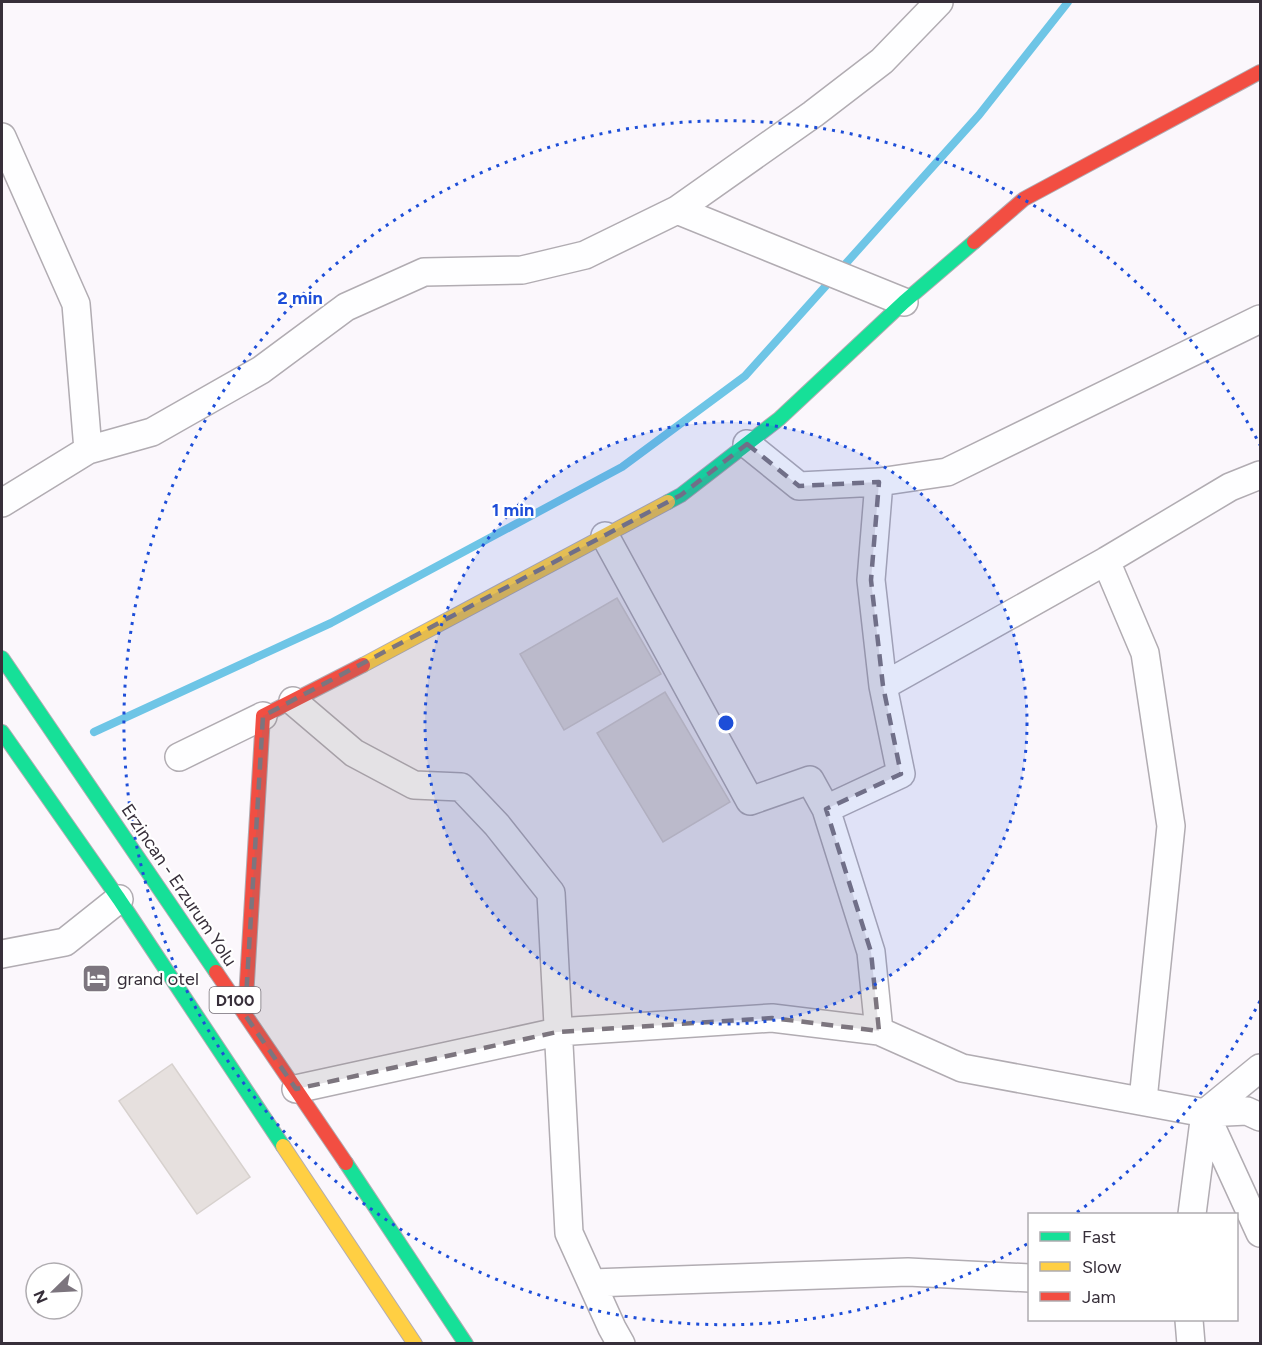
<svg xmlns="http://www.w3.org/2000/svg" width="1262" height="1345" font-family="Figtree,sans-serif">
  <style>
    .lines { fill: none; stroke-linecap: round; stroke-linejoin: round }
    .stream { stroke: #6ec5e6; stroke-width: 8 }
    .building { fill: #e6e0de; stroke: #d7d1ce; stroke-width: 1.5 }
    .street-casing { stroke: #b1acb2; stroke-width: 30 }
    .fast-casing { stroke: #b1acb2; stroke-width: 16 }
    .slow-casing { stroke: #b1acb2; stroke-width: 16 }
    .jam-casing { stroke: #b1acb2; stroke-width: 16 }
    .street { stroke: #fefeff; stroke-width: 27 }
    .fast { stroke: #16e098; stroke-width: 14 }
    .slow { stroke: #ffcf43; stroke-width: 14 }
    .jam { stroke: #f24e42; stroke-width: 14 }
    .marked { fill: #7c757e; fill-opacity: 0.2; stroke: #7c757e; stroke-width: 4.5; stroke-dasharray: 12 8; stroke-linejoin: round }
    .ring { fill: none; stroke: #1d4ed8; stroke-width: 3; stroke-dasharray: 3 6 }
    .labels { text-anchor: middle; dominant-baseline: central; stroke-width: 4.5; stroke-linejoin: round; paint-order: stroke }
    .shield { fill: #fff; stroke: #736d75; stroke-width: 1.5 }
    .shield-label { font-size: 16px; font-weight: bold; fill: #372f3a }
    .street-label { font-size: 18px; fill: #372f3a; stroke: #fff }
    .poi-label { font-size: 18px; fill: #372f3a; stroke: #fff; text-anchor: start }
    .centre { fill: #1d4ed8; stroke: #fff; stroke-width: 3 }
    .ring-label { font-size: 18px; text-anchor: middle; font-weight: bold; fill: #1d4ed8; stroke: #fff; stroke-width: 4.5; stroke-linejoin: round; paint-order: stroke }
  </style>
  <rect width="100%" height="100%" fill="#fbf7fc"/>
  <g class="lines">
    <path class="stream" d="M840,270l139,-155 89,-113
      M94,732l237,-109 291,-156 123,-91 87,-97"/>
  </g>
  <path class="building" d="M617,598l44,76 -97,56 -44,-76z
    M665,692l65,110 -67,40 -66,-109z
    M172,1064l78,113 -53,37 -78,-113z"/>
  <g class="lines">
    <defs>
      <path id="street" d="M2,137l74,167 12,146
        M677,210l227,92
        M747,444l52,42 80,-4 68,-10 313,-153
        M2,503l86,-53 64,-18 109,-62 85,-63 78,-35 98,-2 63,-15 92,-45 136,-96 69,-53 57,-59
        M605,536l145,265 60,-21 16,29 45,143 8,79
        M1106,561l39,92 26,173 -28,274
        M883,686l223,-125 124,-74 30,-12
        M293,701l61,52 60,32 47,2 36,38 54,68 18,340 43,95 9,16
        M179,757l84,-41
        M826,809l75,-35 -18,-88 -12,-106 8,-98
        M2,954l63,-12 54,-43
        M296,1089l261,-57 215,-14 107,13 83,37 243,45 42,-2 13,6
        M1205,1113l55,120
        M1192,1214l13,-101 55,-45
        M592,1283l316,-11 122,6
        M1189,1320l2,24"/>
      <path id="fast" d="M668,502l13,-7 98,-76 125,-117 70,-60
        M2,658l214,314
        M2,732l117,167 164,247
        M346,1163l120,181"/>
      <path id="slow" d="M363,665l305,-163
        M283,1146l132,198"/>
      <path id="jam" d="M974,242l50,-43 236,-127
        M216,972l130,191
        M245,1015l18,-299 100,-51"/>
    </defs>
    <use href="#street" class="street-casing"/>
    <use href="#fast" class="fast-casing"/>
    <use href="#slow" class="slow-casing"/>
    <use href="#jam" class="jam-casing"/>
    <use href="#street" class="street"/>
    <use href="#fast" class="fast"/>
    <use href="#slow" class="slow"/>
    <use href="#jam" class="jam"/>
  </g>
  <path class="marked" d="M747,444l52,42 80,-4 -8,98 12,106 18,88 -75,35 45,143 8,79 -107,-13 -215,14 -261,57 -51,-74 18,-299 418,-221z"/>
  <circle cx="726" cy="723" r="301" fill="#1d4ed8" fill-opacity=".12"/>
  <g class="ring">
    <circle cx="726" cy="723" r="301"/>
    <path d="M1260 1001A602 602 0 0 1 1076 1213M1027 1244A602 602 0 1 1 1260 445"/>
  </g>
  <defs>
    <symbol id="hotel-square" viewBox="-11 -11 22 22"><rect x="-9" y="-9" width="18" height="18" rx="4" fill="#7c757e" stroke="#fff"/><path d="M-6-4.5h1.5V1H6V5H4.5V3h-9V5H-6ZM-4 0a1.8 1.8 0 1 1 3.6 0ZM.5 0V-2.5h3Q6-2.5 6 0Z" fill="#fff"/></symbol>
  </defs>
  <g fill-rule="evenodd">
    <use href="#hotel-square" x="80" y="962" width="33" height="33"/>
  </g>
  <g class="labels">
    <rect class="shield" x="209.5" y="987" width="51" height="26" rx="4.5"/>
    <g class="shield-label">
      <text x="235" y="1000">D100</text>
    </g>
    <g class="street-label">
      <text transform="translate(179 885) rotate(56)">Erzincan - Erzurum Yolu</text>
    </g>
    <g class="poi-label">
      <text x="117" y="979">grand otel</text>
    </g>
  </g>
  <circle cx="726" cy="723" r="9" class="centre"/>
  <g class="ring-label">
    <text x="300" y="304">2 min</text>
    <text x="513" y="516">1 min</text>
  </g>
  <rect width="1262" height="1345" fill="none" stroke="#372f3a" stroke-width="6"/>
  <rect x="1028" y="1213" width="210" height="108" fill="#ffffff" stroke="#afacb0" stroke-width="1.5"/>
  <rect x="1040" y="1232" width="30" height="9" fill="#16e098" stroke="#afacb0" stroke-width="1.5"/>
  <text x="1082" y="1243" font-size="18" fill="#372f3a">Fast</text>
  <rect x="1040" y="1262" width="30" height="9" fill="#ffcf43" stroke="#afacb0" stroke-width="1.5"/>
  <text x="1082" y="1273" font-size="18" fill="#372f3a">Slow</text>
  <rect x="1040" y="1292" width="30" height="9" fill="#f24e42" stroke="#afacb0" stroke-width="1.5"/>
  <text x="1082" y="1303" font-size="18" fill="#372f3a">Jam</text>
  <g transform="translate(54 1291) rotate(246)"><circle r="28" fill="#ffffff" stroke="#afacb0" stroke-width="1.5"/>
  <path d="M0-4.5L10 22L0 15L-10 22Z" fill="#7c757e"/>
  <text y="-9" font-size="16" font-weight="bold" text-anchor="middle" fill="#372f3a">N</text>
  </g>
</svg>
